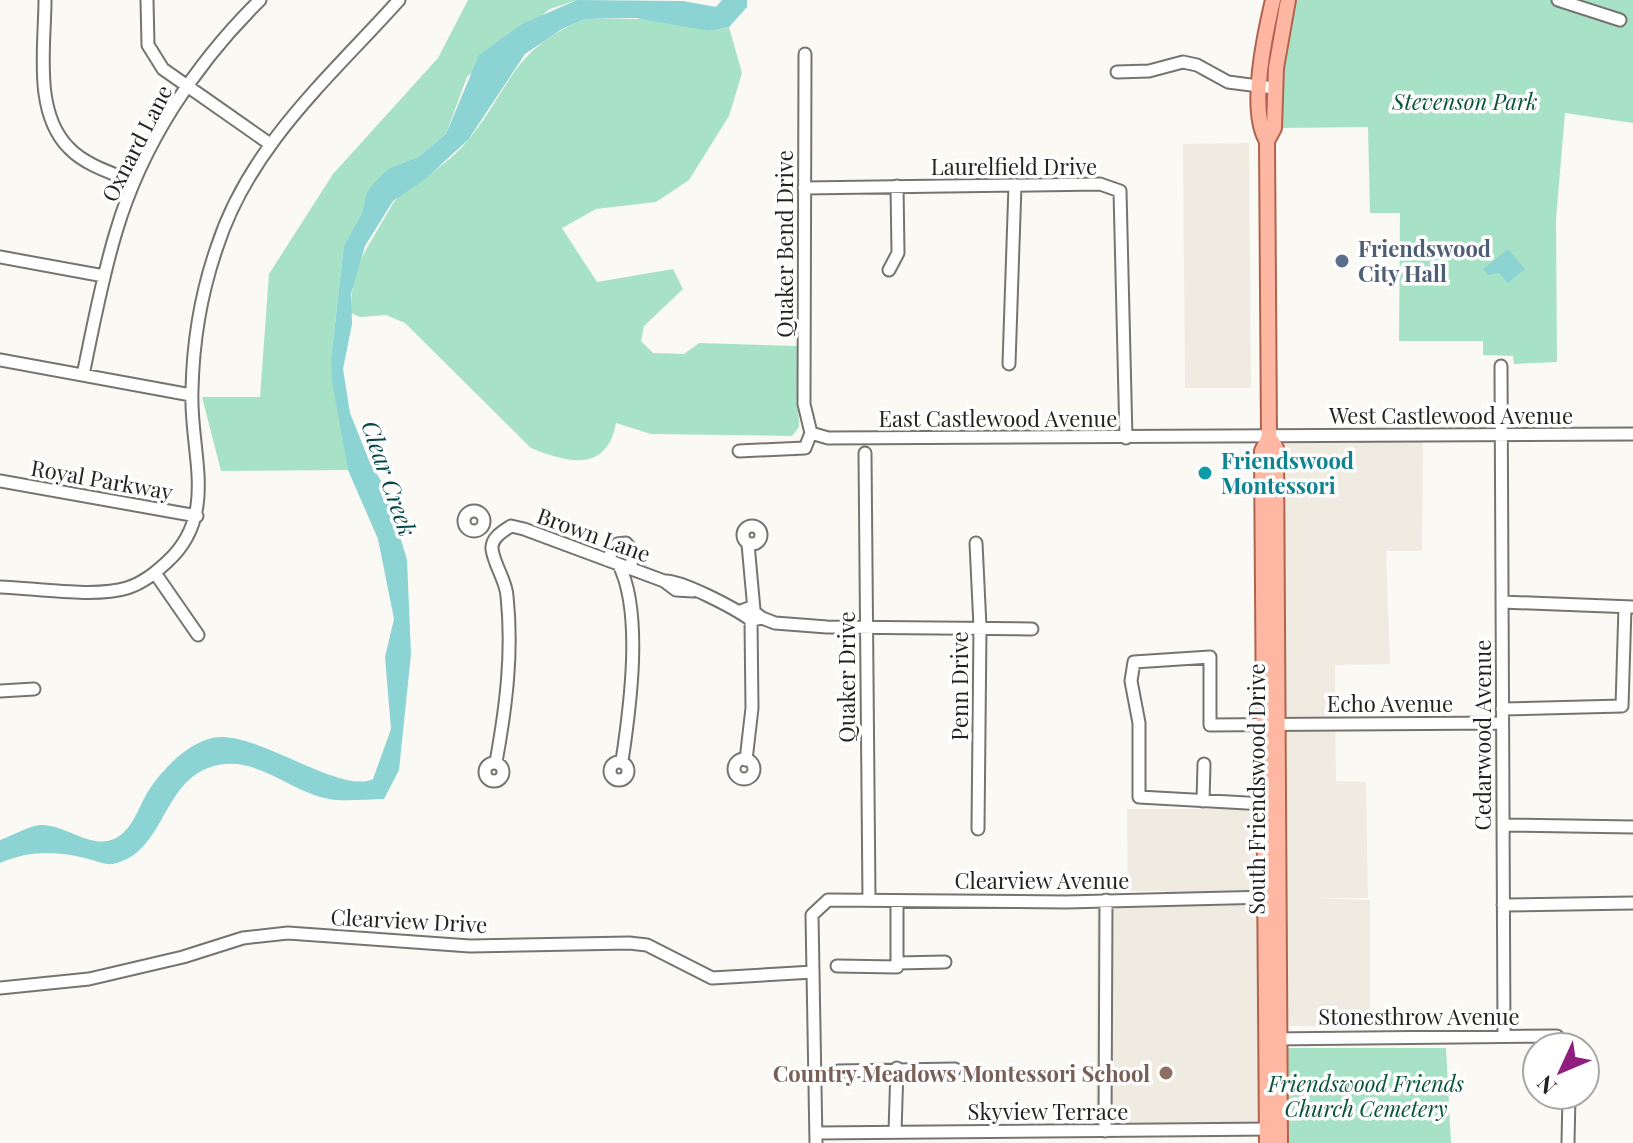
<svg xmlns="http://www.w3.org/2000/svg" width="1633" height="1143" font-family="'Playfair Display',serif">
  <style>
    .built { fill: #f0ebe0 }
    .green { fill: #a8e2c6 }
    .water { fill: #8cd3d4 }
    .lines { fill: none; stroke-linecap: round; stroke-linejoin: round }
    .minor-casing { stroke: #767470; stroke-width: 15 }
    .major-casing { stroke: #b0644e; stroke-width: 18 }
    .minor { stroke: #fff; stroke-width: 11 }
    .major { stroke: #fdb7a3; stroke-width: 14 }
    .service-dot { fill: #5c6f8a; stroke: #fff; stroke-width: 3 }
    .culture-dot { fill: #0f9aa8; stroke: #fff; stroke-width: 3 }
    .education-dot { fill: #8d6e63; stroke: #fff; stroke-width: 3 }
    .labels { text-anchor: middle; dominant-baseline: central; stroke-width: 7; stroke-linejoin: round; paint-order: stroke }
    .park-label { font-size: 22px; font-style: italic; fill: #07533a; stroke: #fff }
    .street-label { font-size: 22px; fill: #222220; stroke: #fff }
    .service-label { font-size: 22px; font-weight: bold; fill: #4e5e75; stroke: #fff; text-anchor: start }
    .culture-label { font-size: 22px; font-weight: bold; fill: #0d838f; stroke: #fff; text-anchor: start }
    .education-label { font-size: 22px; font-weight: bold; fill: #785e54; stroke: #fff; text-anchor: end }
    .water-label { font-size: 24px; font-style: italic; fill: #034849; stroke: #fff }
  </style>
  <rect width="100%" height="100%" fill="#fbf9f4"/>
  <path class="built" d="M1249,143l2,245h-66l-2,-244z
    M1423,440l-1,111h-36l4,113 -55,1 1,116 30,1 2,116h-53l55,2v127l-85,-1 -5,-580 9,-5z
    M1127,809h134l2,315 -167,2 1,-221 69,-1 -1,-13h-37z"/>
  <path class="green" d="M468,0h109l-27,9 -83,68 -21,57 -28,23 -29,11 -23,26 -4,19 -18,32 -13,114 17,111 -127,1 -19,-74h58l9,-123 64,-100 105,-116z
    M1293,0h340v123l-68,-10 -9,106 1,143 -43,2 -1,-8 -30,-1v-14h-84l1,-128h-30l-2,-86 -90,1 1,-43z
    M585,19h67l57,12 20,-4 13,46 -13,43 -40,64 -33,22 -60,7 -34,19 35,54 76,-13 10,20 -39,37 -3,15 12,12 31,1 15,-11 98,3 2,81 -7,9 -141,-2 -35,-11c-9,50 -48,40 -85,25l-126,-125 -19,-8 -26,2 -9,-4c0,-46 13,-59 34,-96 6,-9 8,-17 18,-24 22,-17 48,-31 66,-54 44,-55 42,-89 116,-120z
    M1283,1048h163l5,95h-166z"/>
  <path class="water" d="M577,0l106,1 33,6 6,-7h25v7l-18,20 -20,4 -73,-13 -51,1 -23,10 -37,25 -57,86 -44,40 -31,21 -28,45 -14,48 1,30 -9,45 7,44 20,50 16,26 21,71 4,94 -12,116 -15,29c-17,0 -39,3 -55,0 -42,-8 -76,-48 -121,-31 -47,18 -44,85 -95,96 -9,1 -16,-3 -24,-5 -32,-8 -58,-9 -89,4v-23c12,-4 28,-14 40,-15 26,-1 52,26 76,13 16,-8 23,-31 31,-45 15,-24 46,-57 76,-56 43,1 119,57 150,42l18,-50 -6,-72 9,-38 -16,-80 -30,-69 -16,-89 -1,-22 13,-114 18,-32 4,-19 7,-10 16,-16 29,-11 28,-23 33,-79 43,-31z
    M1508,249l17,20 -17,14 -9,-10 -11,2 -5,-6z"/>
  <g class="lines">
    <defs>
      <path id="minor" d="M45,0c0,46 -12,112 24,148 16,17 43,25 65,34
        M147,0l1,45 15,24 107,75
        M1558,0l62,20
        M805,54l-1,350 7,29
        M1117,72l32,-1 34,-9 14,3 31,17 46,6
        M804,188l296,-4 20,7 6,247
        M0,257l104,19
        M889,270l9,-17 -1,-67
        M0,360l191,35
        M1009,364l6,-179
        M1501,366l3,669
        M83,375c10,-48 19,-97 33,-143 26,-88 79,-168 144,-232
        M811,433l17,5 805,-4
        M739,451l66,-3 6,-15
        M865,453l4,447
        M0,481l197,35
        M464 521a10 10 0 1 1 20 0a10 10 0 1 1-20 0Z
        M743 535a9 9 0 1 1 18 0a9 9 0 1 1-18 0Z
        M976,543l4,84 -2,202
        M748,544l6,66
        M607,560l10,-16 9,-1 8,10 -4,15
        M619,565c24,48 11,143 3,196
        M155,573l43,62
        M664,581l12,9 17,1
        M0,587c35,1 95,11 127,1 16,-5 28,-15 40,-26 53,-48 22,-111 25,-172 1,-48 9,-97 25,-143 33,-102 113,-170 182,-247
        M1502,602l131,5
        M762,618l13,5 52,4 205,2
        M0,691l34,-2
        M1502,709l120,-3 3,-99
        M734 769a10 10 0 1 1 20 0a10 10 0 1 1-20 0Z
        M746,760l6,-52 -1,-88
        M610 771a9 9 0 1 1 18 0a9 9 0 1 1-18 0Z
        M496,762c10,-55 17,-109 11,-166 -1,-16 -13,-31 -15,-47 -1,-11 11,-18 19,-23l13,3 140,52c16,-2 72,28 87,39l11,-2 -13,-10 -8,3
        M485 772a9 9 0 1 1 18 0a9 9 0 1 1-18 0Z
        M1203,801l1,-37
        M1265,804l-126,-7v-74l-8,-42 3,-19 76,-5v68l292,-2
        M1503,825l130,2
        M1503,905l130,-2
        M897,963l48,-1
        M837,966l60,1v-66
        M0,988l89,-9 94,-22 60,-19 45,-5 182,13 159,-3 18,2 65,33 101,-6
        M1271,1039l286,-3 9,11
        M838,1071l117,-2
        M1105,1131l1,-231
        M895,1132l2,-64
        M816,1133l459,-4
        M816,1143l-4,-228 16,-15 238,2 204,-5
        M1568,1143l1,-48"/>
      <path id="major" d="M1267,141c-19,-30 -2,-107 6,-141
        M1269,437l7,11 4,695
        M1267,1143l-5,-692 7,-14 -2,-296 7,-13 2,-60 12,-68"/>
    </defs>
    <use href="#minor" class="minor-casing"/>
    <use href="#major" class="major-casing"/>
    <use href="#minor" class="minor"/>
    <use href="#major" class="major"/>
  </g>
  <circle class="service-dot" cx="1342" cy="261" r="8"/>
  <circle class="culture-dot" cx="1205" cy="473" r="8"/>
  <circle class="education-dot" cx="1166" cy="1073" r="8"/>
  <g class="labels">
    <g class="park-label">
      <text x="1465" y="101">Stevenson Park</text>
      <text x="1366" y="1083">Friendswood Friends<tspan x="1366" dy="25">Church Cemetery</tspan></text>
    </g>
    <g class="street-label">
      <text transform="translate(136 143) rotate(-63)">Oxnard Lane</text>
      <text x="1014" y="166">Laurelfield Drive</text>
      <text transform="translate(784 244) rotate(-90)">Quaker Bend Drive</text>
      <text x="1451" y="415">West Castlewood Avenue</text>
      <text x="998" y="418">East Castlewood Avenue</text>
      <text transform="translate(102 479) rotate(10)">Royal Parkway</text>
      <text transform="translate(594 534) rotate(20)">Brown Lane</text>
      <text transform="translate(846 677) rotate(-90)">Quaker Drive</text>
      <text transform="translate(959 686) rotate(-90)">Penn Drive</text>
      <text x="1390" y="703">Echo Avenue</text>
      <text transform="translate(1482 735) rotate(-90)">Cedarwood Avenue</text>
      <text transform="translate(1256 789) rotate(-90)">South Friendswood Drive</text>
      <text x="1042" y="880">Clearview Avenue</text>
      <text transform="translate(409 920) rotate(3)">Clearview Drive</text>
      <text x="1419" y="1016">Stonesthrow Avenue</text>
      <text x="1048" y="1111">Skyview Terrace</text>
    </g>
    <g class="service-label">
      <text x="1358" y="248">Friendswood<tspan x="1358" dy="25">City Hall</tspan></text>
    </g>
    <g class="culture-label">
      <text x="1221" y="460">Friendswood<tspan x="1221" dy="25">Montessori</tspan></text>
    </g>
    <g class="education-label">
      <text x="1150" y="1073">Country Meadows Montessori School</text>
    </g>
    <g class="water-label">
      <text transform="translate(390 478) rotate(71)">Clear Creek</text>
    </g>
  </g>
  <g transform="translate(1561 1071) rotate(226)"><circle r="38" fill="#ffffff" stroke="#a7a7a6" stroke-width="2"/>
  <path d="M0-6L14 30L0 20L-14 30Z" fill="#8f1e7f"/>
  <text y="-12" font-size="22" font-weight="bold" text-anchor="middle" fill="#222220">N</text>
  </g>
</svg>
